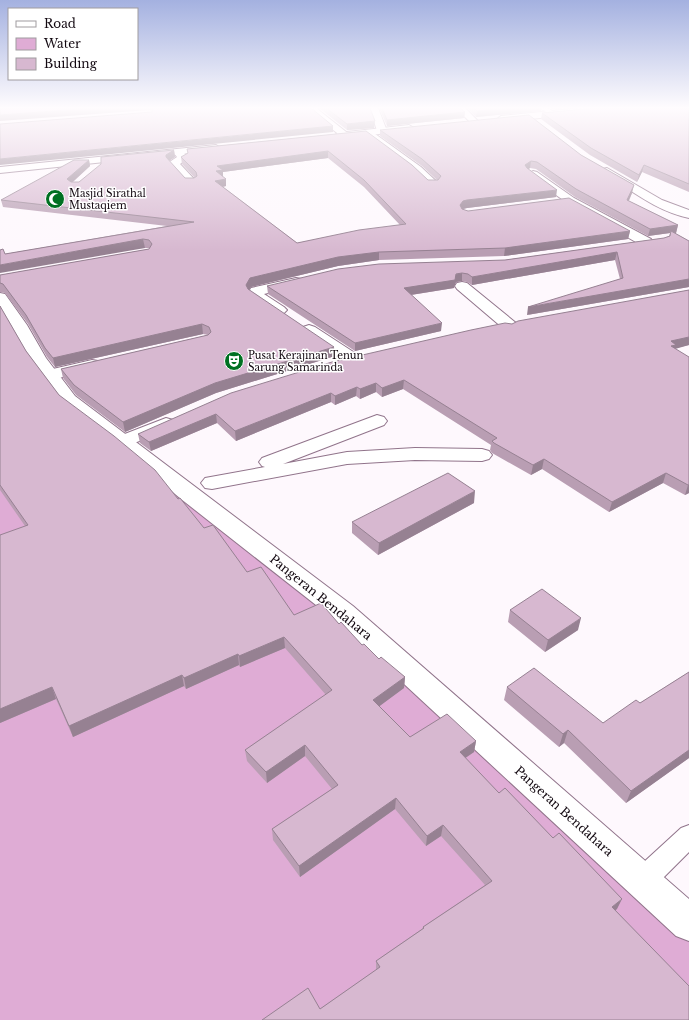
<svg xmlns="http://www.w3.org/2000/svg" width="689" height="1020" font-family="'Libre Baskerville',serif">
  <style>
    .water { fill: #dfacd5 }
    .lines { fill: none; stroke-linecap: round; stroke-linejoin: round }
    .service-casing { stroke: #91748b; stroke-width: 2 }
    .minor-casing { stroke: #91748b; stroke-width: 2 }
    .tertiary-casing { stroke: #91748b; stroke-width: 2 }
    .service { fill: #fff; fill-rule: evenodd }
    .minor { fill: #fff; fill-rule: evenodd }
    .tertiary { fill: #fff; fill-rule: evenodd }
    .wall { fill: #b99eb3; fill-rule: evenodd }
    .shaded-wall { fill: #968192 }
    .building { fill: #d7b8d0; stroke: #968192; fill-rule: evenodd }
    .labels { text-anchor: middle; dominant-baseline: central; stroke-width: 3; stroke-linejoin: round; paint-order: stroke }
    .far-poi-label { font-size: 10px; fill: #120810; stroke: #fff; text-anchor: start }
    .street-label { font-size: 12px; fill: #120810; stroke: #fff }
  </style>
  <rect width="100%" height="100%" fill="#fef8fd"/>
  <path class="water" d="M0,308l66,100 105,83 133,100 385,350v79h-689z"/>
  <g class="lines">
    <defs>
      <path id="service" d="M540,108h8l8,6 -5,1z
        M689,825v27l-38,38 -9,3 -9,-3 -4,-9 4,-9 48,-44z"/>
      <path id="minor" d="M306,108h10l34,27 -5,3 -3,-1z
        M370,108h8l9,23 -2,2h-6l-2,-2z
        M456,108h9l13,13 -4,3 -3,-1z
        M368,130l3,1 50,36 16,15 2,2 -2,2h-8l-16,-15 -48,-36 -2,-2 2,-2z
        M178,149l4,1 6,8 -8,6 15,16 1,2 -1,2h-8l-19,-21 9,-6 -4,-5z
        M607,168l55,32 27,10v8c-33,-7 -58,-28 -86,-45l-1,-2 1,-2z
        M533,171l4,1 37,26 77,41 2,3 -2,3h-10l-75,-43 -37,-26 -1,-2z
        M296,278l5,1 2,3 -2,3 -37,9 20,13 3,3 -3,3c-12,3 -24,-9 -34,-16l-2,-3 3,-6z
        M462,282l5,1 49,40 2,3 -2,3 -6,2 -6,-2 -47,-40 -2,-3 2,-3z
        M309,325l6,2 43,28 2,4 -2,4 -6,1 -6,-1 -43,-30 -2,-3 2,-3z
        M92,360l6,1 3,4 -3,4 -48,11 -6,-1 -3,-4 3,-4z
        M377,415l7,2 3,4 -3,4 -101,39 64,-12 68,-4 67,1 7,2 3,4 -3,4 -7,2 -67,-1 -68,4 -135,25 -7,-1 -4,-5 4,-5 60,-11 -3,-1 -3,-4 3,-4z
        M166,418l7,2 3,4 -3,4 -49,19 -7,-2 -3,-4 3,-4z"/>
      <path id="tertiary" d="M582,108h31l-4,3 -108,11 -4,-3 4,-3z
        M409,125l5,3 -2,2 -74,9 -5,-3 5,-3z
        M216,145l5,3 -2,2 -219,23v-6z
        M0,293l5,1 22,31 19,33 29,38 278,210 336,293v42l-13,-5 -341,-316 -154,-121 -64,-54 -54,-41 -33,-44 -19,-35 -11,-17z"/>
    </defs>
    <use href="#service" class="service-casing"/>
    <use href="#minor" class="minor-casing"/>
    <use href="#tertiary" class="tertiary-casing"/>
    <use href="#service" class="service"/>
    <use href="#minor" class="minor"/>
    <use href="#tertiary" class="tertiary"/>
  </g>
  <path class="wall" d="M0,108h311l22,18v6l-181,-21 -2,-1z
    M319,108h51l4,20 -27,2z
    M379,108h81l5,4 -1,6 -77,8z
    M467,108h75l-1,3 -65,6z
    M689,108v84l-47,-20 -5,10 -47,-27 -49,-36 1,-6z
    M380,130l201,25 51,38 -3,8 49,24 -2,8h-1l14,8v46l-162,28 93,-36 -5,-19 -143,25 -5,-3 -5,-1 -6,1 -2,6 -43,7 30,36 -86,20 -87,-57 -1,-8 238,-26 159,-22 5,-2 1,-3 -22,3 -73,-39 -39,-28 -6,-1 -2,1 28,28 -89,11 -4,1h-1l6,2 162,20 -2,8 -124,17 -125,4 -41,6 -87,21 -2,3 86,66 -119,37 -91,39 -49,-37 -13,-17 -2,-9 147,-34 -5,-1 -148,33 -8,-10 -19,-33 -23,-31 -5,-1v-17l149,-26 1,-1h-5l-140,6 162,-28 -164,-19 -2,-7 88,-40 1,6 -17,16h6l95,-32 1,7 -6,4 16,17h10l-13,-14 -1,-7 7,-4 -1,-4 179,-18 62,49h9l-15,-14 -42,-30zM328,158l36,29 36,38 -103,18 -74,-56 3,-1 -3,-9v-5z
    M689,290v55l-13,3 13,145 -4,2 -22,-12 -54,29 -67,-43 -11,6 -39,-22 -2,-3 1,-5 -88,-56 -21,8 -6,-5 -16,7 -4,-3 -21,9 -4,-3 -95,39 -19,-18 -66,28 -11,-8 -2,-9 374,-110z
    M0,306l26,45 33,44 119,104 26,29 43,44 47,43 45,9 23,21 17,14 26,18 -1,11 -25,18 31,31 66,4 -2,11 -9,6 34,35 118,116 -2,1 -295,99 56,-39v-9l46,-32 1,-2 62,-42 -44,-49 -15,10 -31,-37 -95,68 -27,-37 -1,-11 60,-40 -27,-33 -38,27 -20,-22 -2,-11 81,-55 -41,-47 -45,19 -1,-2 -53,24 -2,-3 -111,51 -17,-38 -56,24 25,-197 -25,-36z
    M474,503l-96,52 -26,-22v-11z
    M510,610l68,20 -33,22 -37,-30z
    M689,672v86l-63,45 -62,-60 -5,4 -55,-47 3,-13 96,36 37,-20z"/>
  <path class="shaded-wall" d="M93,108h57v2l-150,11v-6z
    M509,108h33l-1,3 -65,6 1,-6z
    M553,108h13l-14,1z
    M465,112l-1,6 -77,8v-6z
    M375,121l-1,7 -27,2v-6z
    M333,126v6l-333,33v-6z
    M174,150l1,7 -8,5 -1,-5v-2z
    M328,151v7l-105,14v5l-7,-6 1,-5z
    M89,160l1,6 -22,20 -1,-7z
    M531,161l-1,7 -5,4v-7z
    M644,165l-2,7 -5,10 2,-7z
    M226,179v7l-10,2 -1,-7z
    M634,185l-2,8 -7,15 2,-8z
    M557,190l-1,7 -89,11 -4,1 -3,3v-7l3,-4 4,-1z
    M678,225l-2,8h-5v-2l-1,2 -22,3 2,-7z
    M630,231l-2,8 -124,17 1,-8z
    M143,239l2,9 -145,25v-8z
    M379,252v8l-41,6 -87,21 -4,6 -1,-8 4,-7 88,-21z
    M617,252l-2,8 -143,25v-8z
    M462,273v8l-6,1 -2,6 -50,8v-8z
    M689,279v8l-162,28 1,-8z
    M442,323l-1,8 -86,20v-8z
    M202,324l1,10 -148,33 -2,-9z
    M689,337v8l-14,4 -2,4 -2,-12z
    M334,347l1,9 -119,37 -91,39 -2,-10 92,-39z
    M404,380l-1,9 -21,8v-9z
    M376,383v9l-16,7v-10z
    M357,387l-1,9 -21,9v-9z
    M331,393v9l-95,39 -1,-10z
    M216,414l1,9 -66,28 -2,-9z
    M544,459l-2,10 -11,6 2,-10z
    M666,473l-3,10 -54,29 3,-10z
    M688,485h1v8l-4,2z
    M475,491l-1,12 -96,52 1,-12z
    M581,618l-3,12 -33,22 3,-12z
    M284,637l1,11 -45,19 -1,-11z
    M238,654l1,11 -53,24 -2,-11z
    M182,675l2,11 -111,51 -4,-11z
    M405,677l-1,11 -31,23v-11z
    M52,687l4,12 -56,24v-14z
    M568,730l-4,13 -5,4 4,-13z
    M476,741l-2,11 -16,11 2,-11z
    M305,745v11l-38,27 -1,-11z
    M689,750v8l-63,45 5,-12z
    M396,798l-1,11 -95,68 -1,-11z
    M443,825l-2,11 -15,10 1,-10z
    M622,899l-5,10 -10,8 5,-10z"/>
  <path class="building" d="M0,108h93l-93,7z
    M154,108h157l22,18 -333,33v-35l152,-12z
    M326,108h44l5,13 -28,3z
    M382,108h78l5,4 -78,8z
    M474,108h35l-32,3z
    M595,108h94v76l-45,-19 -5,10 -48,-27 -49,-35z
    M529,115l52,40 53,30 -7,15 51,25 -28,4 -74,-40 -39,-27 -6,-1 -6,4 2,3 30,22 -90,10 -4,1 -3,4 2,4 6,2 101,-13 61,33 -125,17 -126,4 -41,5 -88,21 -4,7 2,4 86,58 -119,36 -92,39 -49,-37 -13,-16 147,-34 3,-3 -2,-5 -7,-3 -149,34 -8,-10 -19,-33 -23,-31 -3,-1v-8l149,-26 3,-5 -3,-4 -6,-1 -143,26v-15l3,-1 2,5 189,-32 -193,-22 73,-40h15l-22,19 4,3h8l22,-18v-7l73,-7 -8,5v2l19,21h9l3,-2 -1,-4 -15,-15 7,-4 -1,-4 179,-18 46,34 16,15h10l3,-4 -19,-17 -42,-29zM328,151l36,29 42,44 -47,6 -62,13 -82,-62 11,-2 -10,-8 7,-1 -6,-4z
    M671,231l18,10v38l-161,28 95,-29 -6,-26 -145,25 -4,-3 -6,-1 -6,1 -1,6 -51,8 38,35 -87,20 -88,-57 71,-17 41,-5 126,-4 159,-22 6,-2z
    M689,290v47l-18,4 5,4 -5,1 18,11v128h-1l-22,-12 -54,29 -68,-43 -11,6 -39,-22 -2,-2 5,-3 -93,-58 -22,8 -6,-5 -16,6 -3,-2 -22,9 -4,-3 -96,38 -19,-17 -67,28 -11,-8 93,-41 101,-31 139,-32 34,-7 7,1 6,-3z
    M0,306l26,45 33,44 55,41 41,34 23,29 2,-1 24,30 9,-3 34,47 14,-5 33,48 27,-12 18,21 2,-2 21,23 2,-1 15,15 2,-2 24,20 -32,23 37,37 37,-23 29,27 -16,11 39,41 6,-5 48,50 6,-5 63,66 -10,8 77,79v34h-427l46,-32 12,21 60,-42 -4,-6 48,-33 -1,-1 69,-46 -49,-56 -16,11 -31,-38 -97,68 -27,-37 66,-44 -33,-40 -39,27 -21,-22 87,-60 -48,-53 -45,19 -1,-2 -54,24 -2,-3 -113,51 -17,-39 -52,22v-174l28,-10 -28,-40z
    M448,473l27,18 -96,52 -27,-21z
    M542,589l39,29 -33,22 -38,-30z
    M534,668l69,55 33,-23 4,3 49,-31v78l-58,41 -63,-61 -5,4 -56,-47z"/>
  <linearGradient id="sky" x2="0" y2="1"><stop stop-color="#a4b1e0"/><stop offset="0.43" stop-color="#fffcfe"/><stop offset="1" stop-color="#fffcfe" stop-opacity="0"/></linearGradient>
  <rect width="689" height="251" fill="url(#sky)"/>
  <defs>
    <symbol id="mosque-disc" viewBox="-11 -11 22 22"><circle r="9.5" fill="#007022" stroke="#fff"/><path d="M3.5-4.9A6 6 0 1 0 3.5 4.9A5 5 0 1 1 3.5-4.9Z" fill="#fff"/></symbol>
    <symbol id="theatre-disc" viewBox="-11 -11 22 22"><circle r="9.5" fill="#007022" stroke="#fff"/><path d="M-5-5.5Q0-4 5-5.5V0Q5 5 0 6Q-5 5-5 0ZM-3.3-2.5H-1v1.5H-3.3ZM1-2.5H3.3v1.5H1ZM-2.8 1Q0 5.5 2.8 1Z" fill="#fff"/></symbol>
  </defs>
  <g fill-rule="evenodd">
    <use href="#mosque-disc" x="44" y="188" width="22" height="22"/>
    <use href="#theatre-disc" x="223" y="350" width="22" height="22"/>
  </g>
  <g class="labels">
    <g class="far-poi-label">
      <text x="69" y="193">Masjid Sirathal<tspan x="69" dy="12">Mustaqiem</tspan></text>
      <text x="248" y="355">Pusat Kerajinan Tenun<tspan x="248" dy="12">Sarung Samarinda</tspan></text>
    </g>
    <g class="street-label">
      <text transform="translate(321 597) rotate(39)">Pangeran Bendahara</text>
      <text transform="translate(564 811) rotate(42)">Pangeran Bendahara</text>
    </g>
  </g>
  <rect x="8" y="8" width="130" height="72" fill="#ffffff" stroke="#a09c9f"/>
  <rect x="16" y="21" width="20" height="6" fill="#ffffff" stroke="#a09c9f"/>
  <text x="44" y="28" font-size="12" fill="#120810">Road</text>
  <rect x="16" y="38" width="20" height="12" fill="#dfacd5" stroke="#a09c9f"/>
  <text x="44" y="48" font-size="12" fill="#120810">Water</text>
  <rect x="16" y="58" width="20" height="12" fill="#d7b8d0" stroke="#a09c9f"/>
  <text x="44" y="68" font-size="12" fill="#120810">Building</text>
</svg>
